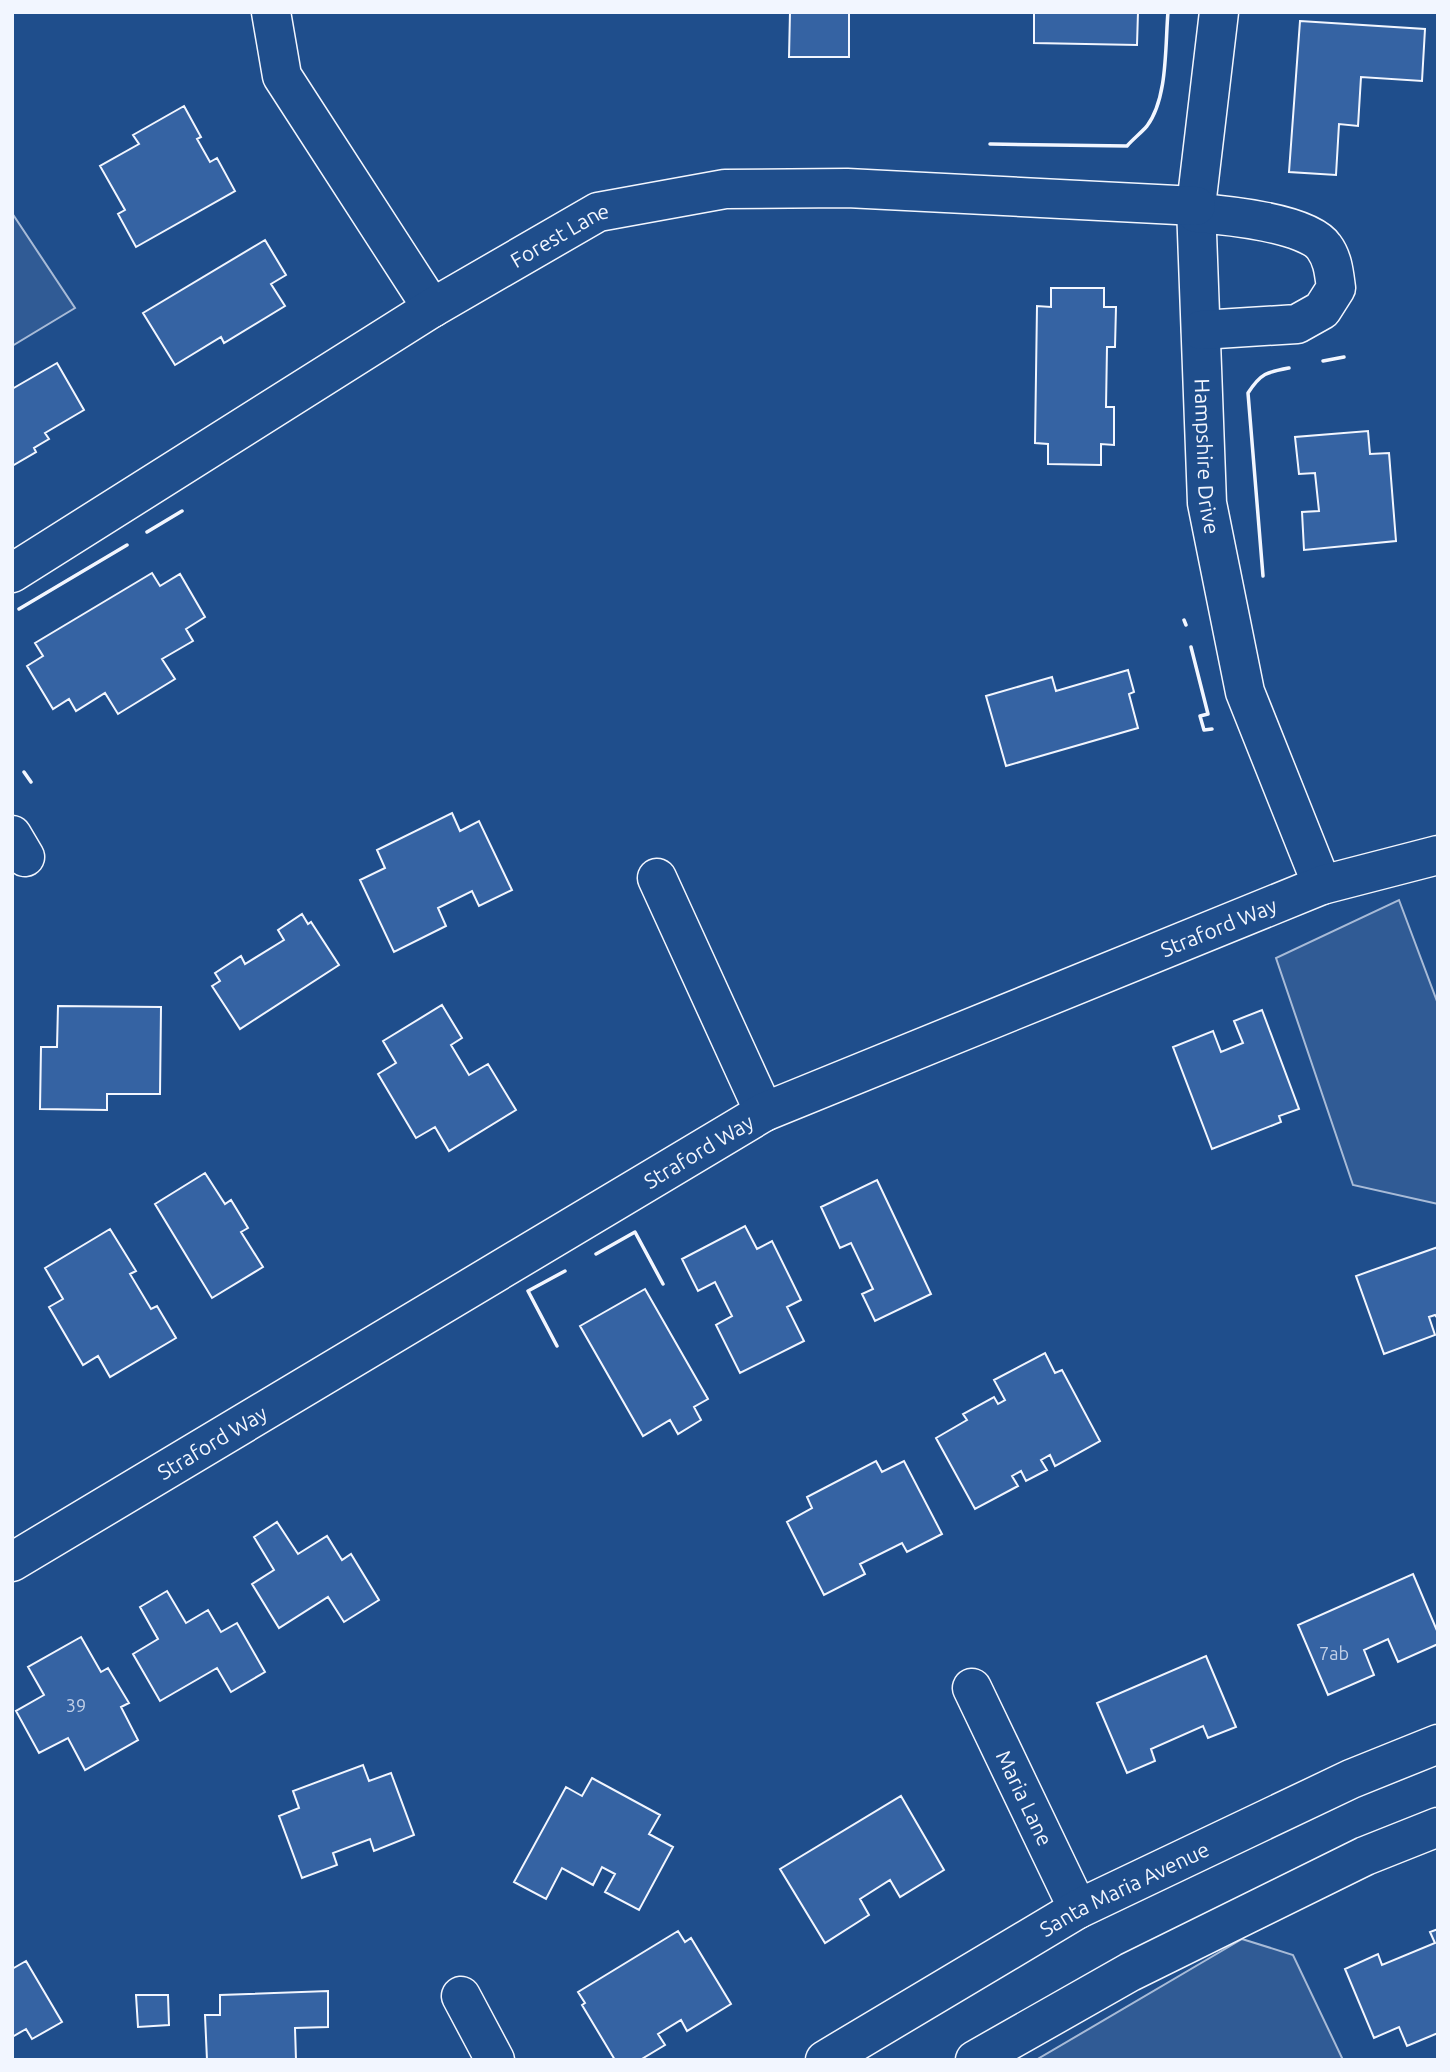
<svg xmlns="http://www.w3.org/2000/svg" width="1450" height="2072" font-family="Ubuntu,sans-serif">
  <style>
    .built { fill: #305b95; stroke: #a8bbd7; stroke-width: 2 }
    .building { fill: #3563a3; stroke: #f2f6ff; stroke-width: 2 }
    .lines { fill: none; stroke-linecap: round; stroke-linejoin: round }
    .minor-casing { stroke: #f2f6ff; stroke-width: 41 }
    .minor { stroke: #1f4e8c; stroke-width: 38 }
    .wall { stroke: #f2f6ff; stroke-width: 3.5 }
    .labels { text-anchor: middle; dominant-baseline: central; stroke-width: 5; stroke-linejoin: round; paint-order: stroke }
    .number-label { font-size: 18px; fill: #c3d1e8 }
    .street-label { font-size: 21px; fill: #f2f6ff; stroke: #1f4e8c }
  </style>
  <rect width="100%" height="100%" fill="#1f4e8c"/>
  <path class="built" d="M12,213l63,95 -63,38z
    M1399,900l39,104v200l-85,-19 -77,-227z
    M1242,1939l51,16 50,105h-307z"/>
  <path class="building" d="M790,12h59v45h-60z
    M1034,12h104l-1,33 -103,-2z
    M1300,21l125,8 -3,52 -61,-4 -3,49 -19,-2 -3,51 -47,-3z
    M184,106l17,31 -4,2 13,23 7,-4 18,33 -99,56 -18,-33 7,-4 -25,-44 39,-22 -6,-9z
    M265,240l21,35 -15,9 14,22 -61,37 -3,-6 -46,28 -32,-52z
    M1051,288h53v19h12l-1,40h-8l-1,60h8v38l-13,-1v21l-53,-1v-20l-13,-1 2,-137 14,1z
    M57,363l27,47 -39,23 4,6 -15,9 2,4 -24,14v-77z
    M1368,431l2,23 19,-1 7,88 -92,9 -2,-38 17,-1 -4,-38 -16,1 -4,-37z
    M152,573l8,13 20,-12 25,43 -19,12 7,12 -31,18 13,20 -57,35 -13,-21 -29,18 -7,-12 -16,10 -26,-43 16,-10 -8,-13z
    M1128,670l6,22 -5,2 9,34 -132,38 -20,-70 66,-19 4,14z
    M452,813l8,18 19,-10 33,69 -33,16 -7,-15 -34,17 8,18 -52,26 -34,-72 25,-12 -8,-18z
    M302,914l6,10 3,-2 28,43 -99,64 -28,-43 8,-5 -5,-8 26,-17 4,8 39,-24 -6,-10z
    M442,1005l20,33 -11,7 18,30 19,-11 28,46 -67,41 -14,-24 -19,11 -38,-64 18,-11 -13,-22z
    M58,1006l103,1 -1,87h-53v16l-67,-1 1,-62h16z
    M1262,1010l37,99 -20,7 2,6 -69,27 -39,-102 40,-16 8,21 22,-9 -9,-22z
    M205,1173l20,31 6,-4 17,28 -7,4 22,35 -51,31 -57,-94z
    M877,1180l54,114 -56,27 -13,-27 11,-5 -22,-46 -11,5 -19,-41z
    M745,1226l12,23 15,-8 29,59 -14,7 17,34 -64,32 -24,-48 16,-9 -17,-34 -17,9 -16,-32z
    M110,1229l26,42 -6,3 21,35 6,-3 19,32 -66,39 -12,-21 -15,9 -34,-58 14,-8 -18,-31z
    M1438,1247v72l-3,-4 -6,2 6,18 -51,19 -28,-78z
    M645,1289l63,110 -14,8 7,13 -23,14 -8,-14 -27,16 -63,-110z
    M1045,1353l10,20 7,-3 38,71 -45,25 -5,-11 -9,5 6,10 -21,11 -5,-10 -9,5 6,10 -43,23 -39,-71 31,-18 -4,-6 31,-17 4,7 7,-4 -11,-20z
    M876,1461l6,11 22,-11 38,73 -35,18 -5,-9 -42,21 5,10 -41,21 -37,-73 25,-14 -5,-11z
    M277,1522l21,32 29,-18 15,24 9,-6 28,46 -35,22 -16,-25 -49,31 -27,-44 22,-14 -20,-33z
    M1413,1574l25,59v11l-40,18 -10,-23 -24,11 10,25 -46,20 -30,-70z
    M167,1591l19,32 22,-13 13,22 16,-9 28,49 -34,20 -14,-24 -57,33 -27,-47 25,-15 -18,-32z
    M81,1637l20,35 7,-4 21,35 -8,4 17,33 -53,30 -17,-32 -29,15 -23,-42 28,-16 -16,-28z
    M1206,1656l30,71 -28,11 -5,-12 -52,23 4,12 -28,12 -30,-70z
    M363,1765l6,16 22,-8 23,62 -40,16 -4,-12 -37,14 4,12 -35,13 -23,-62 20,-8 -6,-17z
    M592,1778l68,37 -11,19 24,13 -34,63 -34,-18 10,-18 -13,-7 -9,18 -31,-17 -16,31 -32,-17 52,-95 16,9z
    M901,1796l43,74 -44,27 -10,-17 -30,19 9,16 -44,28 -45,-74z
    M1438,1929v104l-31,13 -8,-19 -25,11 -29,-69 33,-15 4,11 53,-22 -5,-11z
    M678,1931l7,11 6,-4 40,66 -44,27 -6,-11 -23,14 7,11 -25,15h-25l-33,-55 3,-2 -7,-11z
    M26,1961l36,61 -30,17 -6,-10 -14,8v-68z
    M328,1991v36l-33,1 1,32h-89l-2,-45h15v-20z
    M136,1995h32l1,30 -31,2z"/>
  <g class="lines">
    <defs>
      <g id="minor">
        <path d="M271,12l11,64 150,232"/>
        <path id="s1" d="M1219,12l-23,194 11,297 38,189 77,193"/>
        <path d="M1196,213c29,2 112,10 128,34 9,12 10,26 12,41l-14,22 -25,14 -96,6"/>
        <path id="s2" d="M12,573l420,-265 166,-96 127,-23 122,-1 349,18"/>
        <path d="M12,835l13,22"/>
        <path d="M657,878l107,234"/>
        <path id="s3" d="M12,1562l752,-450 558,-227 116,-30"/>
        <path id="s4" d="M972,1688l106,221"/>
        <path d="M461,1996l34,64"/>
        <path id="s5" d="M825,2060l253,-151 273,-130 87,-35"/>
        <path d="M975,2060l155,-88 235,-116 73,-29"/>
      </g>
    </defs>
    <use href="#minor" class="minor-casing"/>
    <use href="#minor" class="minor"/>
    <path class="wall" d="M990,144l137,2c6,-7 14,-13 20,-20 21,-28 18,-80 21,-114
      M1323,361l21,-4
      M147,532l35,-21
      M1263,576l-15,-183c13,-20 19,-21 41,-25
      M19,609l108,-64
      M1184,620l2,5
      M1191,647l17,67 -8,2 4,14 8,-1
      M24,772l7,10
      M596,1254l39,-22 28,52
      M557,1346l-29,-55 37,-20"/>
  </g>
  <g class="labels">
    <g class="number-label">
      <text x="1334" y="1653">7ab</text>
      <text x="76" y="1705">39</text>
    </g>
    <g class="street-label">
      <text stroke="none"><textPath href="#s2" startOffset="644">Forest Lane</textPath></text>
      <text stroke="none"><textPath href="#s1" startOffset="446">Hampshire Drive</textPath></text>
      <text stroke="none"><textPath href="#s3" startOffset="1367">Straford Way</textPath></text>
      <text stroke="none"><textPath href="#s3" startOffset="800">Straford Way</textPath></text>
      <text stroke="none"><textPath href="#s3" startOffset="233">Straford Way</textPath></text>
      <text stroke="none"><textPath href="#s4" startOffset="122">Maria Lane</textPath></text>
      <text stroke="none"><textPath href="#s5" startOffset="345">Santa Maria Avenue</textPath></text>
    </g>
  </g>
  <rect width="1450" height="2072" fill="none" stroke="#f2f6ff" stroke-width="28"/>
</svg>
